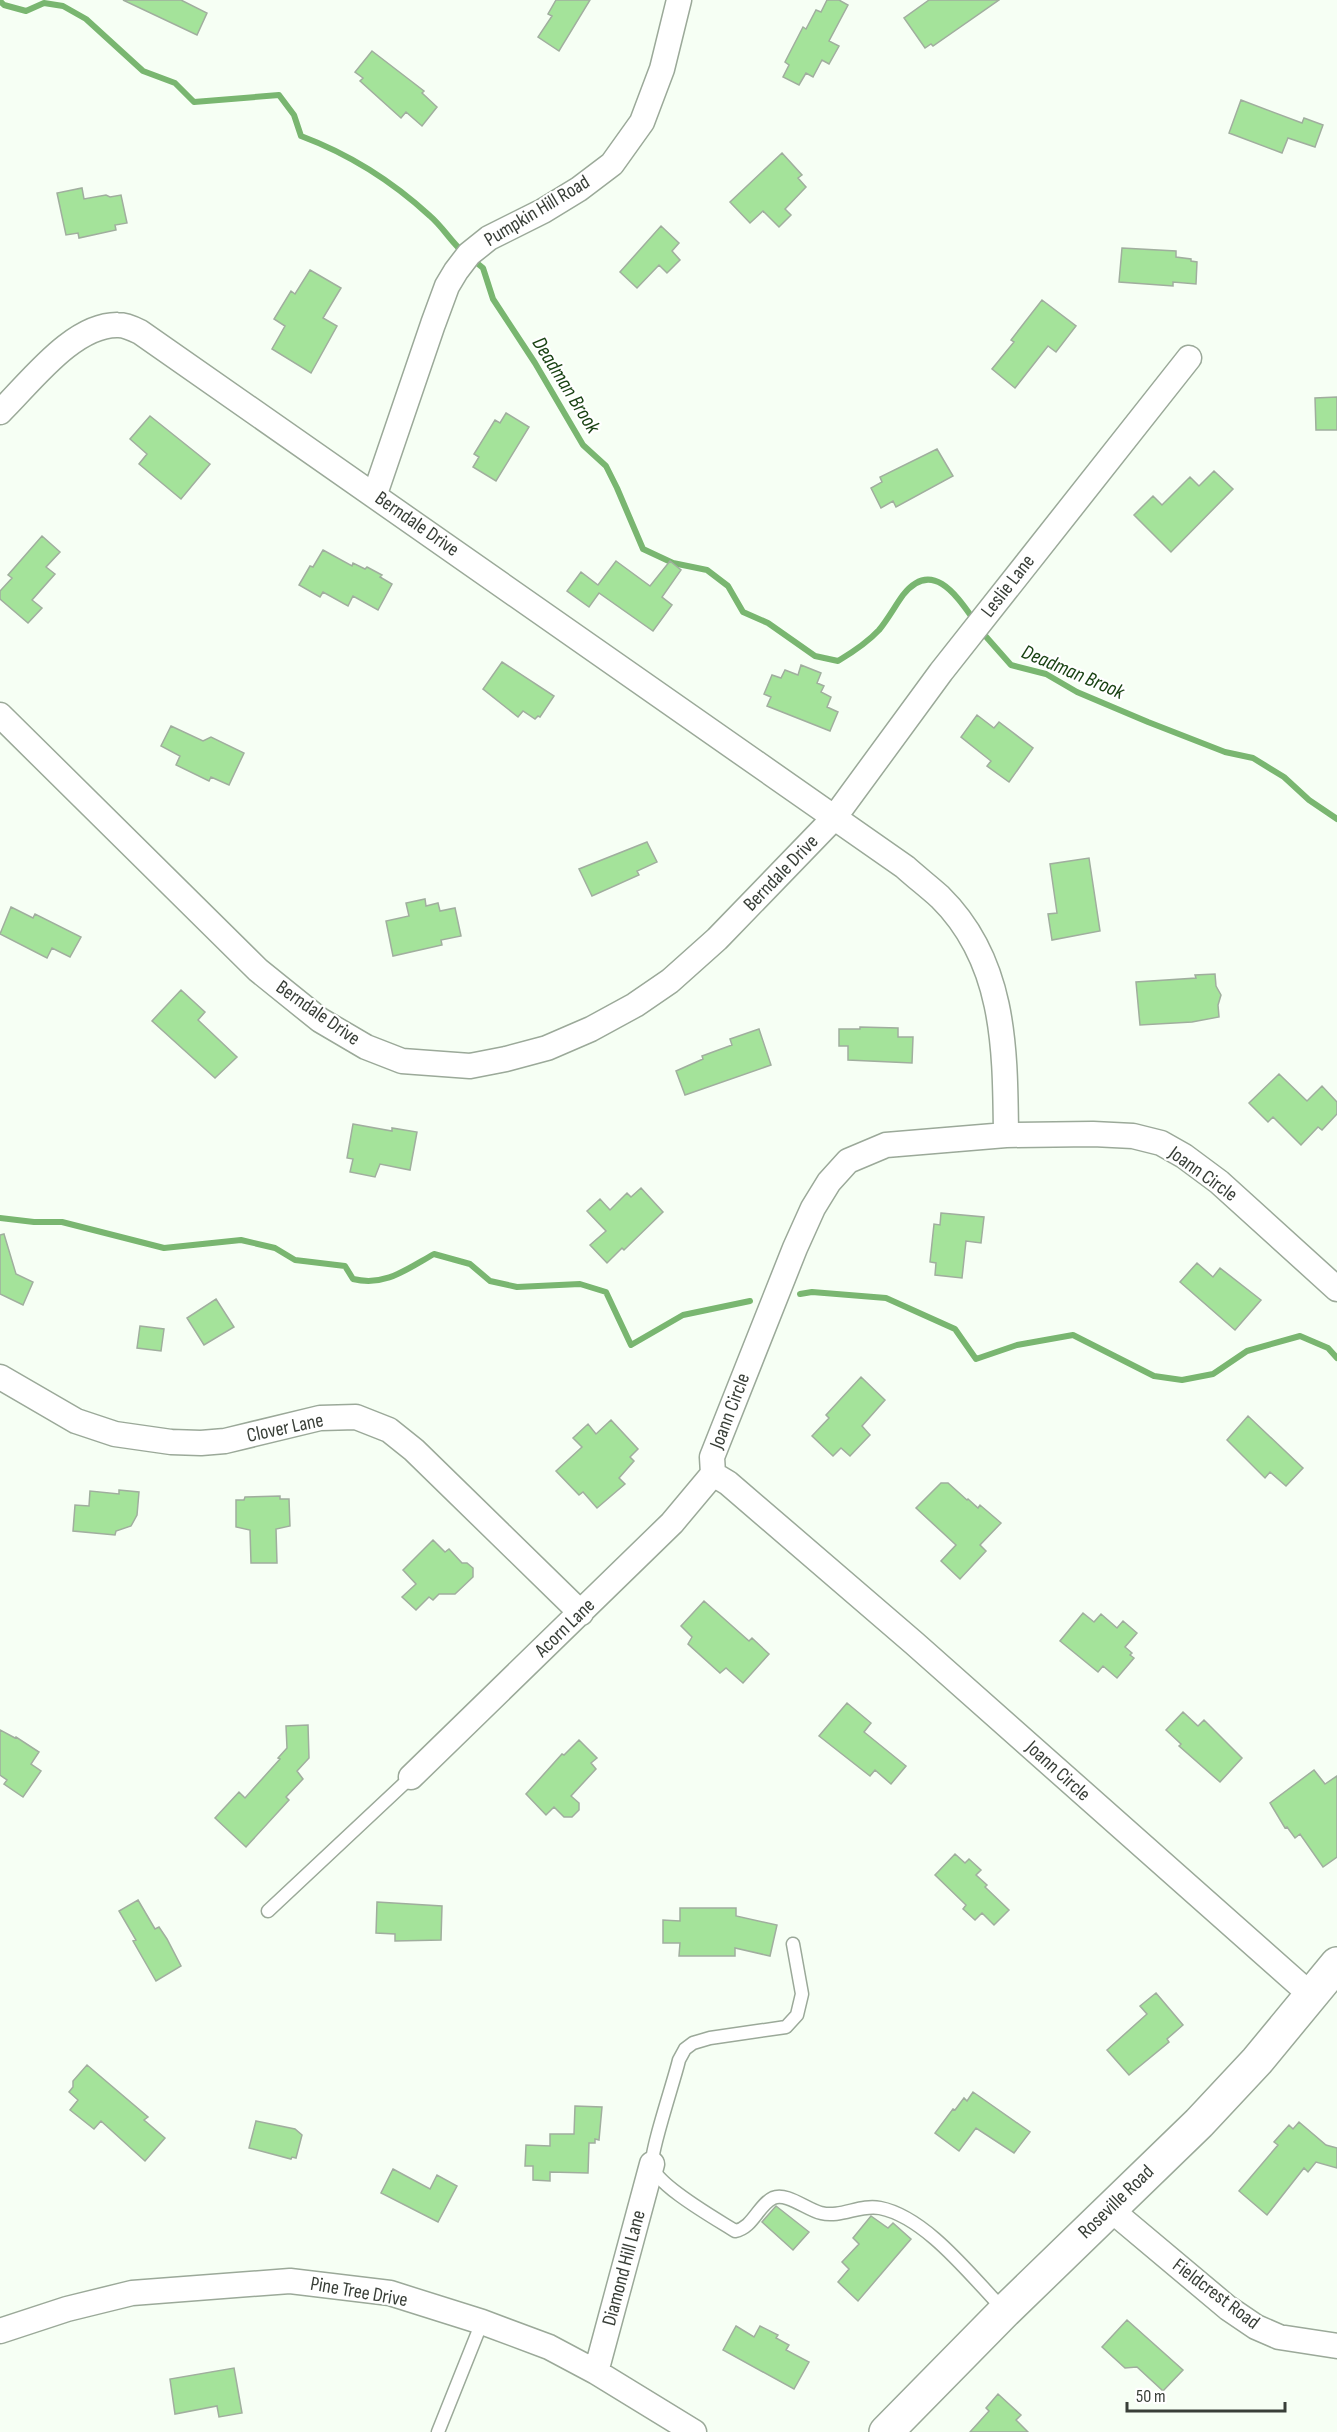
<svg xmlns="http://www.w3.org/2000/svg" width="1337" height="2432" font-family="'Sofia Sans Condensed',sans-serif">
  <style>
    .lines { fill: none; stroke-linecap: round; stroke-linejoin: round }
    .stream { stroke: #79b670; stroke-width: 6 }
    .building { fill: #a4e39a; stroke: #a0ae9e; stroke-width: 1.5 }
    .lane-casing { stroke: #9ba999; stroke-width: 15 }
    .street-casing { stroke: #9ba999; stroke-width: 27 }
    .secondary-casing { stroke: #9ba999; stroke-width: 36 }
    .lane { stroke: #fff; stroke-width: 12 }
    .street { stroke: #fff; stroke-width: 24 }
    .secondary { stroke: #fff; stroke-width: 33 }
    .labels { text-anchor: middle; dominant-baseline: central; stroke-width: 4.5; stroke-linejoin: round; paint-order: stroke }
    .street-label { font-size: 20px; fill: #393f38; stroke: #fff }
    .water-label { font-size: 21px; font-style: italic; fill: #194213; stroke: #fff }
  </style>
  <rect width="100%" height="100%" fill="#f6fff4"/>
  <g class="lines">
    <path class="stream" d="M0,1l4,4 22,6 18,-8 19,3 23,13 57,52 32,12 19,19 85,-7 15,20 7,21c48,18 91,45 129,80 13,11 21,26 34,37
      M472,259l11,9 10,31 42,64 48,82 23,21 11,22 26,61 30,14 34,7 21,16 15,26 25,11 47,33 23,5c15,-9 29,-18 41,-31 9,-11 16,-24 24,-35 29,-37 54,1 71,25
      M981,631l30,34 35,9 31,18 71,30 77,30 28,6 31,19 25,23 28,19
      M0,1218l34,4h28l102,26 77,-8 34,8 20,12 50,6 8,13c32,8 54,-10 81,-25l36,10 20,17 27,6 63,-3 26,8 25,53 52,-30 67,-14
      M800,1294l12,-2 74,6 69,31 21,30 41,-14 56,-10 81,41 28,4 31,-6 34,-23 53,-15 28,12 9,10"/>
  </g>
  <path class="building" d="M123,0h58l26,13 -10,22z
    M556,0h34l-31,51 -21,-14 14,-21 -4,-2z
    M827,0h12l9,5 -19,36 10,5 -10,18 -7,-4 -9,17 -7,-4 -7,12 -16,-8 6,-12 -4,-3 18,-35 3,2 10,-19 5,2z
    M929,0h70l-66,46 -2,-2 -6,4 -21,-30z
    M372,51l52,40 -2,2 15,14 -15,19 -16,-14 -5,6 -41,-37 3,-3 -8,-6z
    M1241,100l61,23 2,-5 19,7 -8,22 -27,-9 -6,15 -53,-20z
    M782,153l20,22 -4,3 8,9 -21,22 6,6 -12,12 -16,-16 -13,12 -20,-21z
    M82,188l2,11 22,-4 4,2 11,-2 6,28 -12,2 1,5 -37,8 -1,-5 -12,2 -9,-42z
    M661,226l18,17 -7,8 8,9 -13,13 -8,-8 -22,23 -17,-16z
    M1122,248l54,3v6l15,2v2l6,1 -1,22 -23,-2v4l-54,-4z
    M310,270l31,18 -18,30 14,8 -26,47 -39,-24 13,-23 -11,-7 17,-28 4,3z
    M1042,300l34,26 -20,26 -8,-6 -33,42 -23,-19 22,-27 -3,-2z
    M1337,397v33h-21l-1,-32z
    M506,413l23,14 -33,54 -23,-14 6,-10 -5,-3 21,-34 5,3z
    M150,416l60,48 -29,35 -42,-35 8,-10 -17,-15z
    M937,449l16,27 -57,31 -3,-6 -12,7 -10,-20 11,-6 -2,-5z
    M1214,471l19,18 -62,63 -37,-37 19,-19 9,9 28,-28 9,9z
    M42,536l18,16 -14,15 9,7 -23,26 10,8 -14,15 -28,-24v-8l12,-13 -4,-3z
    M323,550l29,16 1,-3 12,6 2,-2 15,8 -2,2 12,7 -14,26 -25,-14 -5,10 -25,-14 -3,5 -21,-12 11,-19 3,1z
    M616,561l34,25 20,-25 11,9 -19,27 10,8 -19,26 -54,-38 -10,14 -22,-16 14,-19 17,13z
    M502,662l52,34 -14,21 -2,-1 -3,3 -12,-8 -5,6 -35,-28z
    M801,665l20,8 -4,10 7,3 -3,6 10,5 -4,10 11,5 -8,19 -63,-25 4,-9 -7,-3 8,-19 9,3 4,-8 13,5z
    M977,715l17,13 5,-6 34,26 -24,34 -22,-16 4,-5 -30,-24z
    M171,726l32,15 8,-4 33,16 -15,32 -18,-8 -2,4 -33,-16 4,-9 -19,-10z
    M647,842l10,20 -20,9 2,4 -47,21 -13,-27z
    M1089,858l11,73 -48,9 -4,-26 9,-1 -7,-49z
    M425,899l1,7 12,-3 2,8 15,-3 6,28 -20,4 1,5 -49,11 -7,-35 23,-5 -3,-13z
    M11,907l22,11 2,-4 46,23 -11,20 -18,-9 -5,10 -47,-24z
    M1215,974l1,12 5,9 -3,10 1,12 -27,5 -52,3 -4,-43 60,-4 -1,-3z
    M181,990l24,22 -7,8 39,37 -22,21 -63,-57z
    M860,1027l38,1v9h15l-1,26 -64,-3v-14h-9v-17h21z
    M759,1029l12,36 -86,30 -9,-24 27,-12 -1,-3 30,-11 -2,-6z
    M1279,1074l28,27 15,-15 15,16v12l-15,16 -4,-3 -17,18 -28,-28 -5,5 -19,-19z
    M353,1124l39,7v-3l25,4 -7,38 -30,-6 -5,13 -25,-5 3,-13 -6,-1z
    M641,1188l22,24 -39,38 -2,-2 -15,15 -17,-18 16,-14 -19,-20 13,-12 10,11 17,-17 4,4z
    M941,1213l43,4 -3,26 -15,-2 -4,37 -27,-3 1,-12 -6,-1 4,-38 6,1z
    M4,1234l12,40 17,8 -10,23 -23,-11v-59z
    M1197,1263l16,14 7,-9 41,32 -26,30 -55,-48z
    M216,1299l18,28 -30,18 -17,-27z
    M140,1326l24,3 -3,22 -24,-3z
    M861,1377l24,23 -23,26 8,9 -20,21 -9,-8 -8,8 -21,-20 17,-18 -3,-3z
    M1248,1416l55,52 -17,18 -16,-14 -5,6 -38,-38z
    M611,1420l27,29 -8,8 4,4 -15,17 6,6 -28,24 -14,-16 -4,3 -23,-24 26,-24 -9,-9 15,-14 8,10z
    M941,1483h7l19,17 1,-1 10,9 2,-3 21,18 -21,22 6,6 -26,28 -19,-18 15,-16 -40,-37z
    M119,1490l20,2 -2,23 -6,11 -15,5 -1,4 -42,-4 2,-26 14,1 1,-15 29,3z
    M280,1496v3h9l1,27 -14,3 1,34h-26l-1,-33 -14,-3v-27h8l1,-3z
    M433,1540l12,12 4,-3 13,14h5l6,5v9l-18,17h-16l-6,6 -4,-3 -13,13 -14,-13 14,-13 -13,-14z
    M704,1601l45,40 3,-3 17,16 -26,29 -17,-15 -6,5 -32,-29 4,-7 -11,-11z
    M1083,1613l11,9 7,-8 16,14 6,-7 14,12 -12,14 7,6 -2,2 4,3 -17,20 -14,-12 -5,6 -38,-31z
    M847,1703l24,20 -7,9 42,34 -15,18 -16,-14 -5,6 -51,-40z
    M1183,1712l15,14 6,-6 38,38 -22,24 -41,-36 2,-2 -15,-14z
    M308,1725l1,33 -12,13 6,8 -17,18 3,3 -43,47 -31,-29 24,-26 6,6 35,-39 -2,-1 9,-10 -1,-22z
    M0,1730l15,8 1,-1 23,15 -8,12 10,7 -18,26 -19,-13 3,-4 -7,-5z
    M579,1740l18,18 -6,5 5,6 -25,27 8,7v7l-7,7h-8l-10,-10 -8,8 -20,-21 36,-40 2,1z
    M1314,1770l11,14 12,-8v81l-14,10 -23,-33 -5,4 -8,-11 -2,1 -15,-25z
    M955,1854l10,9 4,-4 12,11 -5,5 11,10 -2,2 24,23 -15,15 -12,-12 -7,7 -12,-11 3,-4 -31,-30z
    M138,1900l17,29 4,-2 8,12 14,27 -25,15 -23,-40 3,-1 -17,-29z
    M377,1902l65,4 -1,34 -46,1v-7l-19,-1z
    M680,1908h56v8l41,9 -7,31 -35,-8v8h-56l1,-13h-17v-23l17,1z
    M1156,1993l27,32 -16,14 2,3 -40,33 -22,-25 40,-36 -7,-8z
    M87,2065l61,52 -4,3 21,18 -20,23 -44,-40 -7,8 -24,-19 8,-10 -9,-8 4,-5v-6z
    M973,2092l57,40 -16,21 -38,-25 -17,23 -24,-18 18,-24 2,1 9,-12 3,3z
    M575,2106l27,1 -3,33 -4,-1v4h-6l-1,30 -38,-1v9l-17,-1v-14h-8l1,-21 24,1v-12h24z
    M256,2121l39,8 7,6 -6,23 -4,-1 -1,2 -42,-11z
    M1299,2122l27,23 11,3v20l-21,-6 -8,10 -4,-4 -37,47 -28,-24 39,-46 -4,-3 15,-17 4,4z
    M393,2169l37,20 7,-14 20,11 -19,36 -57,-29z
    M776,2206l33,26 -16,18 -31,-28z
    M871,2216l17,12 5,-5 18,16 -53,62 -20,-19 11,-13 -7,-7 17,-18 -6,-6z
    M1127,2320l56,50 -20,21 -26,-24 -12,1 -23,-21z
    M736,2326l18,11 6,-11 18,9 -2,3 13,7 -3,5 23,12 -15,27 -71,-39z
    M234,2368l8,45 -23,4 -2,-11 -42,8 -5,-35z
    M998,2394l23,21 -5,5 12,12h-58l19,-21 -3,-3z"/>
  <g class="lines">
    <defs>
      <path id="lane" d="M268,1911l143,-134
        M793,1944l9,50 -5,21 -11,12 -76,11 -17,5 -8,6 -6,11c-4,18 -29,92 -27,105 3,20 66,55 83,66 18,-3 23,-26 38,-33 14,-6 34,12 48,15 20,5 39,-9 59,-5 46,9 91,68 123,101
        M438,2432l44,-110"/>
      <path id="street" d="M0,412c30,-29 73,-88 118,-87 7,0 16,4 22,7l765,535c11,10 24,20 35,30 66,65 65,153 66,238
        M375,494l58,-170 14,-38 9,-15 13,-17 20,-16 54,-27 36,-22 33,-25 30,-42 20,-53 17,-69
        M0,715l258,255 62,50 46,27 36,14 68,5 36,-7 41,-11 44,-19 44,-24 35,-24 47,-42 117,-121 107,-146 248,-314
        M0,1377l76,44 39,13 56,8 30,1 24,-2 95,-23 36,-1 33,13 25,20 167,163
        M411,1777l261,-254 41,-49
        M1312,1996l-398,-353 -186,-160 -15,-9 -1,-17 83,-209 18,-40 16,-26 19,-21 38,-16 120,-10 87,-1 40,2 28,7 23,13 35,26 118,107
        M1110,2209l118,99 28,19 23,10 58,9
        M0,2331l67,-22 65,-16 158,-12 100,12 92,29 67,25 47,25 98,60
        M596,2372l56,-208"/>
      <path id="secondary" d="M886,2432l119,-121 194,-188 58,-62 80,-97"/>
    </defs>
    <use href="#lane" class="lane-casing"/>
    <use href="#street" class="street-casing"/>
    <use href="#secondary" class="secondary-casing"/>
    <use href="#lane" class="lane"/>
    <use href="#street" class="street"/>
    <use href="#secondary" class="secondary"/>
  </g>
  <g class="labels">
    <g class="street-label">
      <text transform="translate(537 211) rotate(-31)">Pumpkin Hill Road</text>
      <text transform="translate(417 524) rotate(35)">Berndale Drive</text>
      <text transform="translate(1008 586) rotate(-52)">Leslie Lane</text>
      <text transform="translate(781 873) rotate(-46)">Berndale Drive</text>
      <text transform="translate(318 1013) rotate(35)">Berndale Drive</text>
      <text transform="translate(1203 1174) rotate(36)">Joann Circle</text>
      <text transform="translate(730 1411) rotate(-69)">Joann Circle</text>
      <text transform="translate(285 1428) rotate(-12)">Clover Lane</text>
      <text transform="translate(565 1628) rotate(-44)">Acorn Lane</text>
      <text transform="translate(1058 1771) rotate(42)">Joann Circle</text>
      <text transform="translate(1116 2202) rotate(-44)">Roseville Road</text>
      <text transform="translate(624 2268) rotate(-75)">Diamond Hill Lane</text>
      <text transform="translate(359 2292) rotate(10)">Pine Tree Drive</text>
      <text transform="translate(1216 2294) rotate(37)">Fieldcrest Road</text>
    </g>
    <g class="water-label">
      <text transform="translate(566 385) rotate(58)">Deadman Brook</text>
      <text transform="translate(1073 672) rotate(23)">Deadman Brook</text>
    </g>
  </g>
  <path d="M1127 2402v9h158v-9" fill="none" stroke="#393f38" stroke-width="3"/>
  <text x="1136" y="2402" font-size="18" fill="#393f38" stroke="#ffffff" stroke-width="4.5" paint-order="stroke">50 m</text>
</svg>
